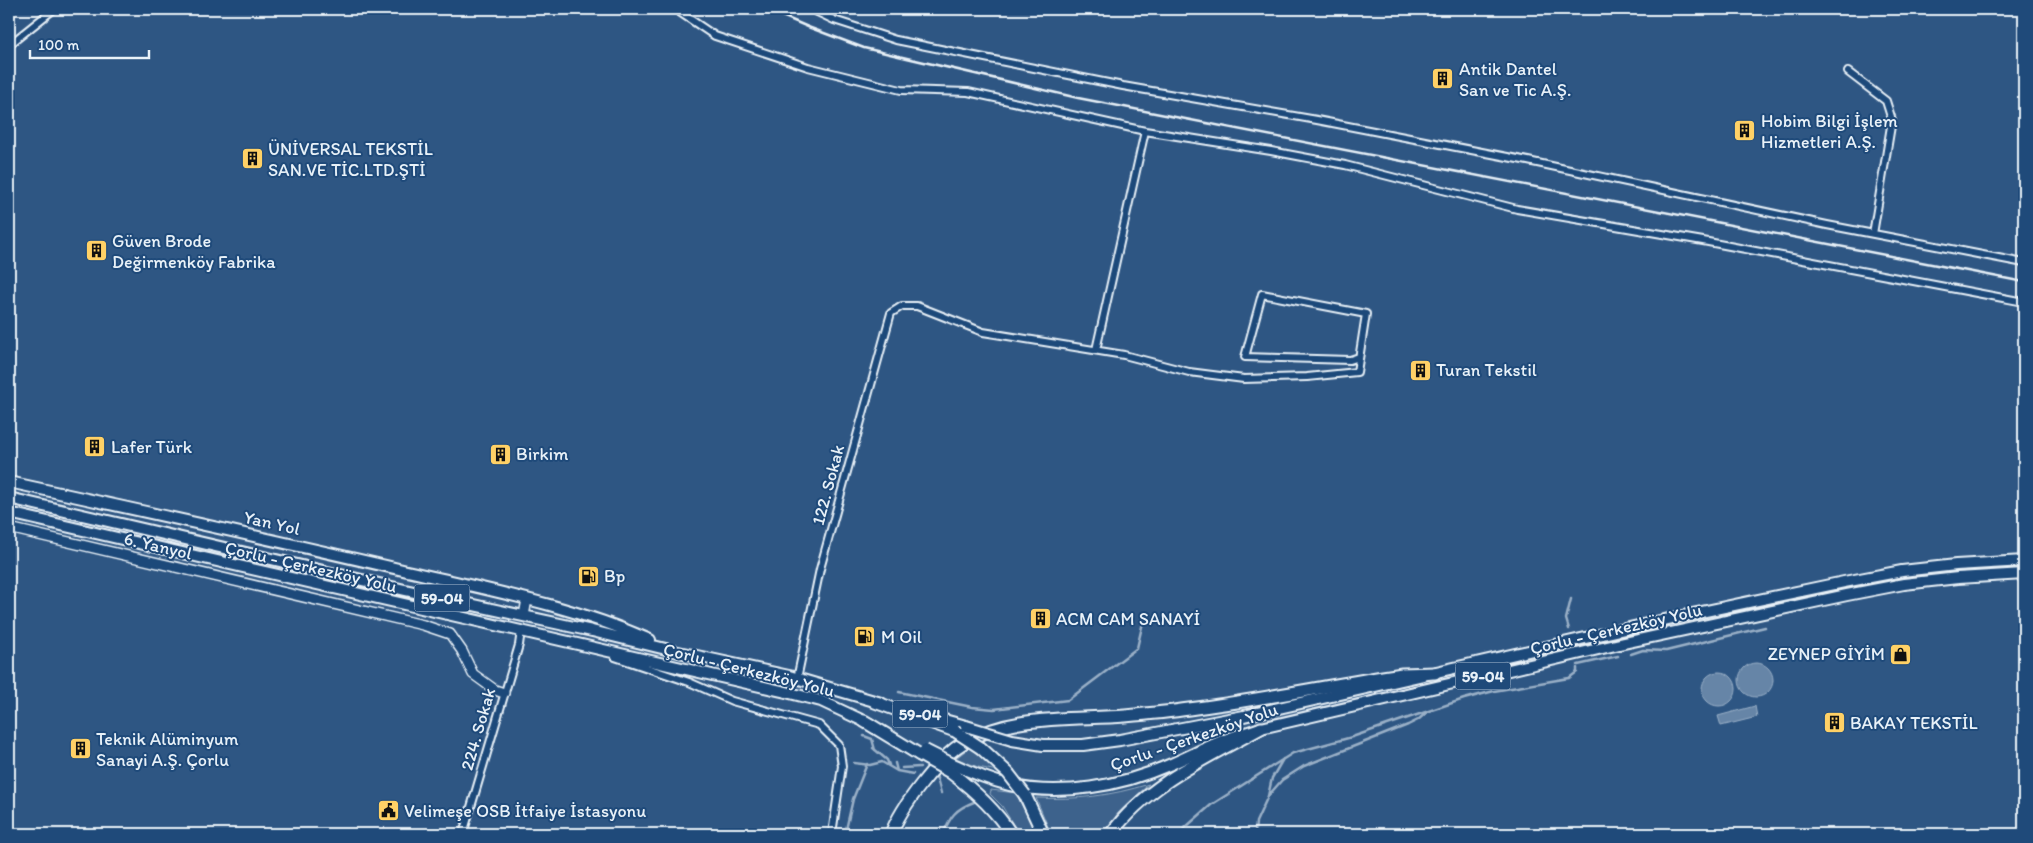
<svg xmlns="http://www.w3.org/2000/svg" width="2033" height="843" font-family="Itim,sans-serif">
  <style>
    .built { fill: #2e5683 }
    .green { fill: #3c628c; stroke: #92aac2 }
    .water { fill: #6685a7; stroke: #9ab0c7 }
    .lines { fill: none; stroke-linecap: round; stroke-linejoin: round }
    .stream { stroke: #9ab0c7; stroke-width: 2.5 }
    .minor-casing { stroke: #e8f1f8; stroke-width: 10 }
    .secondary-casing { stroke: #e8f1f8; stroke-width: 12 }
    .primary-casing { stroke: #e8f1f8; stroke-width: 14 }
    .motorway-casing { stroke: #e8f1f8; stroke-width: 15 }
    .minor { stroke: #1f4a7a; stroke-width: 6 }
    .secondary { stroke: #1f4a7a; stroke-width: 9 }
    .primary { stroke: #1f4a7a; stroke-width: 10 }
    .motorway { stroke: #1f4a7a; stroke-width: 11 }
    .rail { stroke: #e8f1f8; stroke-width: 2.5 }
    .primary-bridge-casing { stroke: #e8f1f8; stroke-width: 14; stroke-linecap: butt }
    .motorway-bridge-casing { stroke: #e8f1f8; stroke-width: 15; stroke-linecap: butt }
    .primary-bridge { stroke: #1f4a7a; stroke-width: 10 }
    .motorway-bridge { stroke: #1f4a7a; stroke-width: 11 }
    .labels { text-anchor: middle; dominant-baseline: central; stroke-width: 4; stroke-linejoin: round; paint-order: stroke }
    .shield { fill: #1f4a7a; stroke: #acbfd2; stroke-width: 1 }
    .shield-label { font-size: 16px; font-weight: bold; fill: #e8f1f8 }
    .poi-label { font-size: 18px; fill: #e8f1f8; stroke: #1f4a7a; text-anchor: start }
    .street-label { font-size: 18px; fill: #e8f1f8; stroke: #1f4a7a }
  </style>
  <rect width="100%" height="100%" fill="#1f4a7a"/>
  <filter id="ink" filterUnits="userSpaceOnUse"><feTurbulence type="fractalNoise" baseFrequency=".02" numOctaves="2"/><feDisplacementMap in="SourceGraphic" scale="10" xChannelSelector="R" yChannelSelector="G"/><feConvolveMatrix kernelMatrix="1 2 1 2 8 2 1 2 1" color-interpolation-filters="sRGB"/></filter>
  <g filter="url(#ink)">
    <path class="built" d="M9,9h1722l7,2 1,-2h285v825h-2015z"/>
    <path class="green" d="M970,747l28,22 -1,2 -19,-4 -22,-9z
      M1149,784l-31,29 -15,21h-52l-15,-36c41,2 74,-2 113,-14z
      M991,790l25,3 20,41h-17l-17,-28 -12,-12z"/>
    <path class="water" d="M1739 680a17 17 0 1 1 34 0a17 17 0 1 1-34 0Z
      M1702 689a17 17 0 1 1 34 0a17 17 0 1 1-34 0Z
      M1755,706l2,11 -36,9 -3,-10z"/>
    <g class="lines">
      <path class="stream" d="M1569,629l-3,-10 5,-20
        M1631,654l12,-4 23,1 99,-24
        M1578,665l40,-9
        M899,692l73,15 22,2 74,-9 69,-52 7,-30
        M864,736l8,3 3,11
        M873,748l14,12 2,5
        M854,763l16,2 12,-3 15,9
        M895,763l2,8 16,3
        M902,768l18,-1
        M936,775l5,18
        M1268,796l14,-16 22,-14 104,-41 10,-5 9,-8
        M845,834l8,-35 14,-35
        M943,834c7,-17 12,-25 31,-32
        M1178,834l33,-29 82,-52 59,-16 112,-38 30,-8 75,-13 8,-6v-4
        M1255,834l1,-12 12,-26 4,-18 11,-19"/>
      <defs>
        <path id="minor" d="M675,9l40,27 93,31 93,23 67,2 177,39 -49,219
          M811,9l23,11 62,20 227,46 194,34 211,41 299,64 197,38
          M9,45l45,-36
          M1848,72l38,29 6,19 -19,114
          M1145,131l126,20 74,14 172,44 186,32 321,61
          M615,657l74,25 43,19 87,24 20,20 3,21 -10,68
          M797,679l23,-110 71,-256 11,-7h15l66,26 141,23 65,17 55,7 63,-2 50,-5 9,-58 -104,-20 -17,63 105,3 9,-3
          M463,834l56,-189 2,-14"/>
        <path id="secondary" d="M9,528l414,97 27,9 12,17 11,23 22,16 9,3
          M524,616l3,-17"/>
        <path id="primary" d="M9,482c133,29 266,58 398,89 82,19 166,35 243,69
          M9,498l396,92 187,41 82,20 115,25 92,27
          M9,513l777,179 35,9 49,23
          M919,713l47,13
          M1012,740l31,5h40l37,-5 124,-24 429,-98 171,-36 58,-11 54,-6 68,-4
          M951,763c19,9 38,17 58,22 52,12 112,1 160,-20 16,-7 32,-15 48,-22 14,-6 29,-10 44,-15l363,-85 223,-48 57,-11 54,-6 66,-4"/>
        <path id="motorway" d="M875,702l80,29
          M864,721l56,34
          M981,748l27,25
          M950,772c24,18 45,37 61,62
          M1025,795l18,39
          M891,834c10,-27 47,-76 72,-91 49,-29 108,-23 162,-27 22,-2 43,-4 64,-7 71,-9 142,-24 213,-35l33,-1
          M1111,834c37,-51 96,-76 150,-106"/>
      </defs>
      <use href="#minor" class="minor-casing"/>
      <use href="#secondary" class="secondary-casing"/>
      <use href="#primary" class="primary-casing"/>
      <use href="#motorway" class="motorway-casing"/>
      <use href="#minor" class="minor"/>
      <use href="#secondary" class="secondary"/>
      <use href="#primary" class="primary"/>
      <use href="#motorway" class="motorway"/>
      <path class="rail" d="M766,9l42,18 56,21 214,50 946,184"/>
      <defs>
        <path id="primary-bridge" d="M966,726l46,14
          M925,750l26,13"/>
        <path id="motorway-bridge" d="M955,731l26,17
          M920,755l30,17
          M1008,773l17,22"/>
      </defs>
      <use href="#primary-bridge" class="primary-bridge-casing"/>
      <use href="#motorway-bridge" class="motorway-bridge-casing"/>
      <use href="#primary-bridge" class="primary-bridge"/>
      <use href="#motorway-bridge" class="motorway-bridge"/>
    </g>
  </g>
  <defs>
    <symbol id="building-square" viewBox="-11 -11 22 22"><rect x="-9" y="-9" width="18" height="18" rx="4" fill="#ffd166" stroke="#1f4a7a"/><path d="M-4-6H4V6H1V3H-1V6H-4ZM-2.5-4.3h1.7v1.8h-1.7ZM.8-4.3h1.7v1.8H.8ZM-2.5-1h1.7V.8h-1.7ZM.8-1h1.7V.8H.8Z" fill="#111"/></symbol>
    <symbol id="fuel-square" viewBox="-11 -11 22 22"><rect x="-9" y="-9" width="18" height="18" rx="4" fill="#ffd166" stroke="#1f4a7a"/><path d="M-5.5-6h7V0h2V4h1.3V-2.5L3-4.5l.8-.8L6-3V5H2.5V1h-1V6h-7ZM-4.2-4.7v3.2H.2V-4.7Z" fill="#111"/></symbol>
    <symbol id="shop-square" viewBox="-11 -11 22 22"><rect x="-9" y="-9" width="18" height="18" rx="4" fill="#ffd166" stroke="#1f4a7a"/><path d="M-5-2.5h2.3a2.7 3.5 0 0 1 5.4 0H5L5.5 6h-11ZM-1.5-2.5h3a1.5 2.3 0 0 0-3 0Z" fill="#111"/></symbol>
    <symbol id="civic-square" viewBox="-11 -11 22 22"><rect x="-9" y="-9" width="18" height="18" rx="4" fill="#ffd166" stroke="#1f4a7a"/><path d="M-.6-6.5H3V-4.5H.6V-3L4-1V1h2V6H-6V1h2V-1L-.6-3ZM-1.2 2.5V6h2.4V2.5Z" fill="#111"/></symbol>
  </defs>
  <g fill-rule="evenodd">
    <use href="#building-square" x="1430" y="66" width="25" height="25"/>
    <use href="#building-square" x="1732" y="118" width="25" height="25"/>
    <use href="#building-square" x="240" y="146" width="25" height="25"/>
    <use href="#building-square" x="84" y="238" width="25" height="25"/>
    <use href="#building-square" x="1408" y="358" width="25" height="25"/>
    <use href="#building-square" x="82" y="434" width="25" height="25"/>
    <use href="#building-square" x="488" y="442" width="25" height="25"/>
    <use href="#fuel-square" x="576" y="564" width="25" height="25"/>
    <use href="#building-square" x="1028" y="606" width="25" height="25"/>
    <use href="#fuel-square" x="852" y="624" width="25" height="25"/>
    <use href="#shop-square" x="1888" y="642" width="25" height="25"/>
    <use href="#building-square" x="1822" y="710" width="25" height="25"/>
    <use href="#building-square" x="68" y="736" width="25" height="25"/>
    <use href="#civic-square" x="376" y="798" width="25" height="25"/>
  </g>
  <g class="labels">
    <g class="shield">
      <rect x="414.5" y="584.5" width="55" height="27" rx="4"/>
      <rect x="1455.5" y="662.5" width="55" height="27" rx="4"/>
      <rect x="892.5" y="700.5" width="55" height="27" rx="4"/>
    </g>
    <g class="shield-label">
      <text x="442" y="598">59-04</text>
      <text x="1483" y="676">59-04</text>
      <text x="920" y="714">59-04</text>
    </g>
    <g class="poi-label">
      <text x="1459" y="69">Antik Dantel<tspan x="1459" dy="21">San ve Tic A.Ş.</tspan></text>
      <text x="1761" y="121">Hobim Bilgi İşlem<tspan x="1761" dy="21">Hizmetleri A.Ş.</tspan></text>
      <text x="268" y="149">ÜNİVERSAL TEKSTİL<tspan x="268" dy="21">SAN.VE TİC.LTD.ŞTİ</tspan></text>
      <text x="112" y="241">Güven Brode<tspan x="112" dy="21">Değirmenköy Fabrika</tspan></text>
      <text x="1436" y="370">Turan Tekstil</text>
      <text x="111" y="447">Lafer Türk</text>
      <text x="516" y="454">Birkim</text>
      <text x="604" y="576">Bp</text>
      <text x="1056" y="619">ACM CAM SANAYİ</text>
      <text x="881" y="637">M Oil</text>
      <text x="1885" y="654" text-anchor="end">ZEYNEP GİYİM</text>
      <text x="1850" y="723">BAKAY TEKSTİL</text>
      <text x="96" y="739">Teknik Alüminyum<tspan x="96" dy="21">Sanayi A.Ş. Çorlu</tspan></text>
      <text x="404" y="811">Velimeşe OSB İtfaiye İstasyonu</text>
    </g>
    <g class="street-label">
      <text transform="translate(828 485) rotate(-75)">122. Sokak</text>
      <text transform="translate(272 523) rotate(13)">Yan Yol</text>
      <text transform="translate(158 546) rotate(13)">6. Yanyol</text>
      <text transform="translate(311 567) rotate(13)">Çorlu - Çerkezköy Yolu</text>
      <text transform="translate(1616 629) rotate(-13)">Çorlu - Çerkezköy Yolu</text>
      <text transform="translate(749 670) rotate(14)">Çorlu - Çerkezköy Yolu</text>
      <text transform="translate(478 729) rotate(-74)">224. Sokak</text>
      <text transform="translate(1194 737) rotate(-19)">Çorlu - Çerkezköy Yolu</text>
    </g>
  </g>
  <rect width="2033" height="843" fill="none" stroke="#1f4a7a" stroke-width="30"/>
  <rect x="15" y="15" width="2003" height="813" fill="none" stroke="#e8f1f8" stroke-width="2" filter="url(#ink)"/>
  <path d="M30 50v8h119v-8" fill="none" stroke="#e8f1f8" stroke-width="2.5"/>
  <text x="38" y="50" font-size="15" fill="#e8f1f8" stroke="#1f4a7a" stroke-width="4" paint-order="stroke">100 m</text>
</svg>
